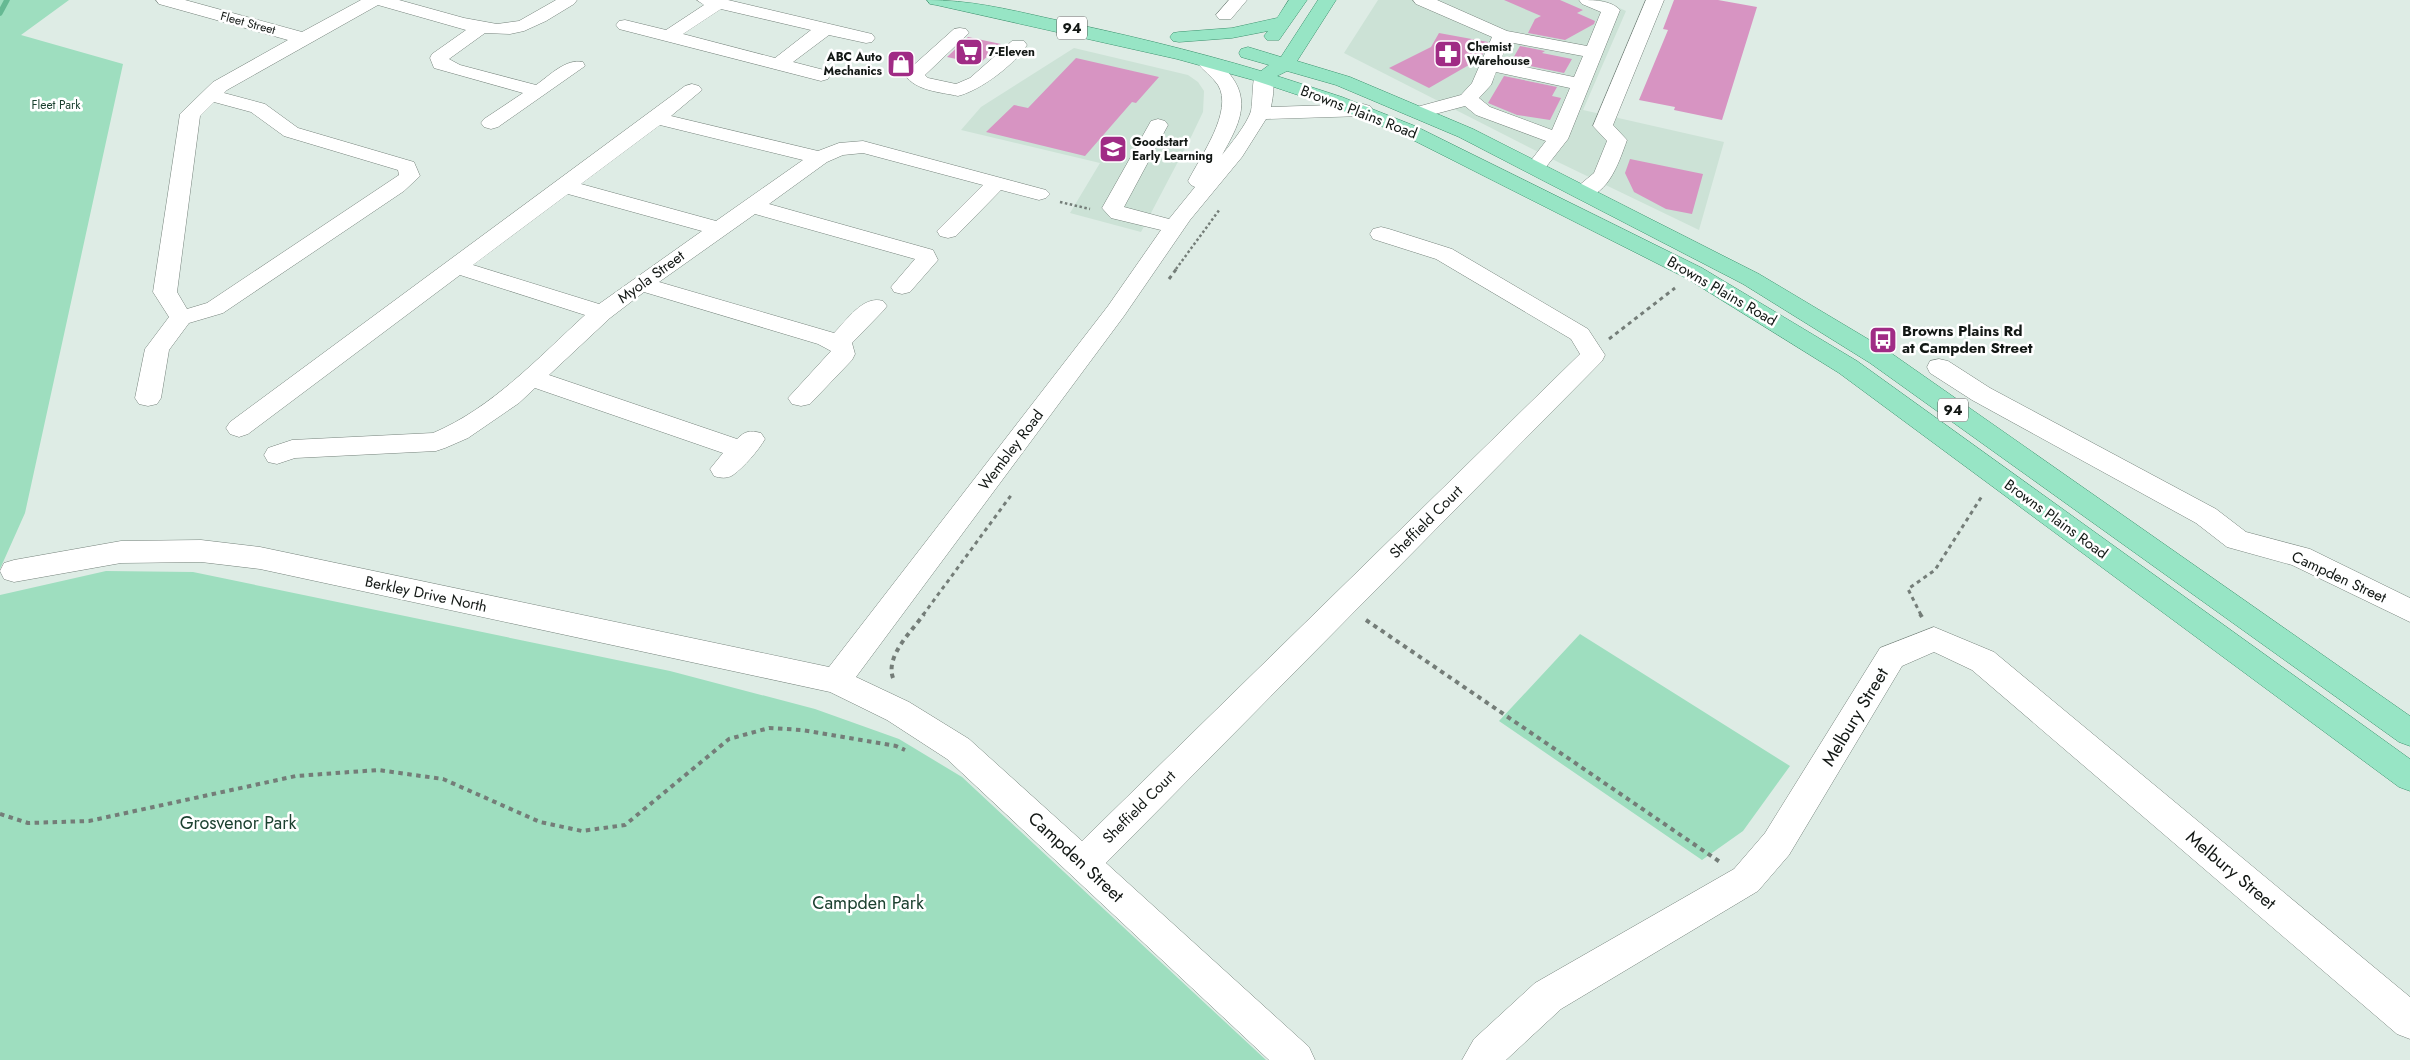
<svg xmlns="http://www.w3.org/2000/svg" width="2410" height="1060" font-family="Jost,sans-serif">
  <style>
    .built { fill: #cce2d6 }
    .green { fill: #9edebf }
    .lines { fill: none; stroke-linecap: round; stroke-linejoin: round }
    .stream { stroke: #66b993; stroke-width: 5.5 }
    .building { fill: #d794c2 }
    .minor-casing { stroke: #76837c; stroke-width: 1 }
    .major-casing { stroke: #3c926e; stroke-width: 1 }
    .path-far2 { stroke: #747d78; stroke-width: 2.5; stroke-dasharray: 2.5 2.5; stroke-linecap: butt }
    .path-far1 { stroke: #747d78; stroke-width: 3; stroke-dasharray: 4 4; stroke-linecap: butt }
    .path { stroke: #747d78; stroke-width: 4; stroke-dasharray: 4.5 4.5; stroke-linecap: butt }
    .minor { fill: #fff; fill-rule: evenodd }
    .major { fill: #97e5c5; fill-rule: evenodd }
    .labels { text-anchor: middle; dominant-baseline: central; stroke-width: 5; stroke-linejoin: round; paint-order: stroke }
    .far-street-label { font-size: 12px; fill: #121714; stroke: #fff }
    .far-poi-label { font-size: 12px; font-weight: bold; fill: #121714; stroke: #fff; text-anchor: start }
    .far-park-label { font-size: 12px; fill: #1c4130; stroke: #fff }
    .shield { fill: #fff; stroke: #595d5a; stroke-width: 1 }
    .shield-label { font-size: 14px; font-weight: bold; fill: #121714 }
    .street-label { font-size: 15px; fill: #121714; stroke: #fff }
    .poi-label { font-size: 15px; font-weight: bold; fill: #121714; stroke: #fff; text-anchor: start }
    .near-street-label { font-size: 18px; fill: #121714; stroke: #fff }
    .near-park-label { font-size: 18px; fill: #1c4130; stroke: #fff }
  </style>
  <rect width="100%" height="100%" fill="#deece5"/>
  <path class="built" d="M1378,0h224l24,11 -43,99 141,32 -25,88 -139,-67 -216,-110z
    M1074,48l114,27 10,7 6,9 -1,21 -11,23 -51,97 -71,-19 30,-50 -139,-33 20,-23z"/>
  <path class="green" d="M0,0h69l-48,35 102,29 -98,449 -25,56z
    M106,571l87,1 477,99 145,38 84,30 63,38 304,283h-1266v-465z
    M1580,634l210,132 -47,65 -41,29 -203,-139z"/>
  <g class="lines">
    <path class="stream" d="M0,13l7,-13"/>
  </g>
  <path class="building" d="M1504,0h56l23,10 -6,3 18,8 -1,3 -29,16 -37,-7 7,-14 6,-3z
    M1674,0h44l39,7 -35,113 -48,-10 1,-3 -36,-7 29,-70 -5,-1z
    M1439,33l49,9 -7,16 -52,30 -40,-20 42,-21z
    M968,37l33,7 -22,20 -32,-7z
    M1520,46l25,5 -3,2 30,6 -8,14 -53,-11z
    M1076,58l83,19 -23,26 -4,-1 -47,54 -99,-24 28,-27 14,3z
    M1504,76l53,11 -5,9 9,2 -11,22 -33,-5 -29,-12z
    M1630,159l73,15 -11,40 -26,-5 -32,-17 -9,-19z"/>
  <g class="lines">
    <defs>
      <path id="minor" d="M156,0h29l117,32 59,-32h38l65,18 33,6 22,-3 37,-21h21l-3,4 -28,17 -22,10 -14,3 -25,-1 -36,26 11,6 76,20c13,-9 30,-27 47,-23l2,4 -87,61 -7,2 -7,-2 -3,-4 3,-4 39,-26 -89,-25 -4,-10 2,-4 34,-24 -88,-25 -151,85 -3,3 41,11 33,24 116,34 6,14 -16,15 -181,122 -34,10 -20,27 -8,48 -4,6 -9,2 -9,-2 -4,-6 10,-49 24,-32 -16,-25 27,-178 33,-32 75,-42 -129,-36zM214,102l37,10 33,24 114,34 1,5 -192,128 -20,6 -10,-17 23,-176z
        M697,0h31l144,34 3,4 -3,4 -6,1 -37,-8 -36,27 35,9 2,4 -2,4 -7,2 -202,-52 -3,-4 3,-4 6,-1 41,10 38,-25zM721,9l90,21 -36,28 -92,-24z
        M1229,0h18l-16,19h-12l-3,-4z
        M1413,0h24l70,31 80,15 14,-34 -19,-8 -3,-4c14,0 32,0 41,10l-52,129 -26,33 -7,2 -7,-2 -3,-4 21,-27 -70,-26 -11,-9 -45,12 -7,-2 -3,-4 3,-4 48,-13 11,-12 20,-46 -76,-33zM1508,42l75,14 -9,21 -74,-15zM1496,72l74,16 -18,42 -62,-23 -11,-9 12,-13z
        M1646,0h18l-51,125 14,15c-8,22 -21,64 -52,56l-4,-4 23,-19 13,-32 -14,-15z
        M960,28l6,1 3,4 -44,42 3,3 28,6 14,-6 42,-37h12l3,4c-13,20 -46,45 -69,51 -18,-4 -42,-5 -53,-21l2,-4 47,-42z
        M1206,56c9,3 16,9 22,16 25,29 10,54 -6,83 8,-10 25,-31 29,-44 2,-10 1,-33 5,-39h14c6,10 3,24 1,35l92,-3 7,2 3,4 -3,4 -7,2 -97,3 -24,38 -52,63 -66,96 -268,361 53,25 60,37 113,102 498,-487 -9,-15 -135,-80 -63,-20 -3,-5 3,-5 8,-2 8,2 63,20 136,80 17,26 -3,6 -496,502 203,184 6,13h-46l-322,-301 -60,-39 -57,-28 -570,-123 -59,-7 -80,1 -107,19 -10,-3 -4,-8 4,-8 10,-3 107,-19 80,-1 59,7 569,120 279,-361 53,-76 -50,-12 -9,-10 49,-87 7,-2 7,2 3,4 -44,82 45,12 26,-32 -4,-2 -3,-4c12,-24 46,-70 30,-96 -6,-9 -15,-14 -21,-23l2,-4z
        M692,84l7,2 3,4 -31,26 147,35 21,-8 24,-2 183,49 4,4 -4,4 -7,2 -38,-10 -45,46 -8,2 -8,-2 -3,-5 46,-46 -120,-32 -20,2 -16,7 -58,42 164,46 5,10 -28,32 -8,2 -8,-2 -3,-5 24,-28 -160,-45 -96,68 175,51c13,-13 29,-38 49,-32l4,5 -4,5 -31,32 3,11 -3,6 -42,44 -9,2 -9,-2 -4,-6 43,-47 -13,-7 -174,-52 -34,26 -61,57 188,64c8,-8 13,-9 24,-6l4,6c-7,12 -21,28 -32,36 -6,4 -13,3 -19,1l-4,-7 13,-16 -188,-65 -16,15 -51,35 -23,10 -9,3 -141,7 -18,6 -9,-2 -4,-7 4,-7 24,-8 141,-7c59,-25 105,-75 152,-118l-125,-40 -212,159 -9,3 -9,-3 -4,-6 4,-6 455,-336zM660,125l143,35 -87,61 -135,-37zM568,194l134,37 -103,73 -126,-39z
        M1939,359l9,2 42,27 226,121 30,23 64,17 100,49v24l-118,-57 -65,-18 -31,-24 -224,-123 -42,-27 -3,-6 3,-6z
        M1934,627l60,25 416,345v42l-13,-5 -425,-364 -38,-18 -32,14 -113,189 -31,36 -197,118 -55,51h-44l12,-21 61,-56 199,-114 31,-36 115,-185z"/>
      <path id="major" d="M927,0c42,0 80,9 120,18 72,15 144,32 214,53l8,-6 -28,-8 -2,-4 2,-4 7,-2 33,10 37,-57h18l-39,61 53,16 123,52 286,145 129,77 522,365v30l-11,-4 -529,-379 -127,-79 -284,-147 -123,-52 -49,-14 -10,5 65,21 73,29 287,142 155,93 553,398v32l-11,-4 -560,-414 -153,-95 -285,-144 -73,-29 -75,-25 -76,-21 -241,-54 -6,-1z
        M1289,0h18l-28,40h-12l-3,-4 4,-5 -36,7 -53,4 -6,-1 -3,-4 3,-4 6,-1 53,-4 45,-10z"/>
    </defs>
    <use href="#minor" class="minor-casing"/>
    <use href="#major" class="major-casing"/>
    <path class="path-far2" d="M1060,202l30,7
      M1176,269l44,-60"/>
    <path class="path-far1" d="M1169,279l8,-11
      M1609,339l66,-51
      M923,615l89,-121
      M1921,615l-13,-26 27,-19 47,-74"/>
    <path class="path" d="M1920,614l2,3
      M1366,620l354,242
      M893,678c-8,-22 19,-47 31,-64
      M0,814l28,9 61,-2 207,-45 82,-6 65,9 97,43 42,9 43,-6 104,-86 40,-11 33,2 94,16 9,4"/>
    <use href="#minor" class="minor"/>
    <use href="#major" class="major"/>
  </g>
  <defs>
    <symbol id="supermarket-square" viewBox="-11 -11 22 22"><rect x="-9" y="-9" width="18" height="18" rx="4" fill="#a02b85" stroke="#fff"/><path d="M-6-5.5h2.5l.6 2H6L4.5 2H-2.5L-4.4-4H-6ZM-1.5 3.2a1.3 1.3 0 1 0 .1 0ZM3 3.2a1.3 1.3 0 1 0 .1 0Z" fill="#fff"/></symbol>
    <symbol id="pharmacy-square" viewBox="-11 -11 22 22"><rect x="-9" y="-9" width="18" height="18" rx="4" fill="#a02b85" stroke="#fff"/><path d="M-2-6h4v4h4v4h-4v4h-4v-4h-4v-4h4Z" fill="#fff"/></symbol>
    <symbol id="shop-square" viewBox="-11 -11 22 22"><rect x="-9" y="-9" width="18" height="18" rx="4" fill="#a02b85" stroke="#fff"/><path d="M-5-2.5h2.3a2.7 3.5 0 0 1 5.4 0H5L5.5 6h-11ZM-1.5-2.5h3a1.5 2.3 0 0 0-3 0Z" fill="#fff"/></symbol>
    <symbol id="school-square" viewBox="-11 -11 22 22"><rect x="-9" y="-9" width="18" height="18" rx="4" fill="#a02b85" stroke="#fff"/><path d="M0-5L7-2L0 1L-7-2ZM-4 1L0 2.5L4 1V4Q0 6-4 4Z" fill="#fff"/></symbol>
    <symbol id="bus-square" viewBox="-11 -11 22 22"><rect x="-9" y="-9" width="18" height="18" rx="4" fill="#a02b85" stroke="#fff"/><path d="M-5-6H5V4H4V6H2V4H-2V6H-4V4H-5ZM-3.5-4V0h7V-4ZM-3.5 1.2v1.5H-2V1.2ZM2 1.2v1.5H3.5V1.2Z" fill="#fff"/></symbol>
  </defs>
  <g fill-rule="evenodd">
    <use href="#supermarket-square" x="953" y="36" width="32" height="32"/>
    <use href="#pharmacy-square" x="1432" y="38" width="32" height="32"/>
    <use href="#shop-square" x="885" y="48" width="32" height="32"/>
    <use href="#school-square" x="1097" y="133" width="32" height="32"/>
    <use href="#bus-square" x="1867" y="324" width="32" height="32"/>
  </g>
  <g class="labels">
    <g class="far-street-label">
      <text transform="translate(248 23) rotate(15)">Fleet Street</text>
    </g>
    <g class="far-poi-label">
      <text x="1467" y="47">Chemist<tspan x="1467" dy="14">Warehouse</tspan></text>
      <text x="988" y="52">7-Eleven</text>
      <text x="882" y="57" text-anchor="end">ABC Auto<tspan x="882" dy="14">Mechanics</tspan></text>
      <text x="1132" y="142">Goodstart<tspan x="1132" dy="14">Early Learning</tspan></text>
    </g>
    <g class="far-park-label">
      <text x="56" y="105">Fleet Park</text>
    </g>
    <g class="shield">
      <rect x="1057" y="16.5" width="30" height="23" rx="4"/>
      <rect x="1938" y="398.5" width="30" height="23" rx="4"/>
    </g>
    <g class="shield-label">
      <text x="1072" y="28">94</text>
      <text x="1953" y="410">94</text>
    </g>
    <g class="street-label">
      <text transform="translate(1359 112) rotate(21)">Browns Plains Road</text>
      <text transform="translate(651 277) rotate(-36)">Myola Street</text>
      <text transform="translate(1722 291) rotate(30)">Browns Plains Road</text>
      <text transform="translate(1011 450) rotate(-53)">Wembley Road</text>
      <text transform="translate(2056 519) rotate(36)">Browns Plains Road</text>
      <text transform="translate(1426 522) rotate(-45)">Sheffield Court</text>
      <text transform="translate(2339 577) rotate(25)">Campden Street</text>
      <text transform="translate(426 594) rotate(12)">Berkley Drive North</text>
      <text transform="translate(1139 807) rotate(-45)">Sheffield Court</text>
    </g>
    <g class="poi-label">
      <text x="1902" y="331">Browns Plains Rd<tspan x="1902" dy="17">at Campden Street</tspan></text>
    </g>
    <g class="near-street-label">
      <text transform="translate(1855 717) rotate(-59)">Melbury Street</text>
      <text transform="translate(1076 857) rotate(43)">Campden Street</text>
      <text transform="translate(2231 870) rotate(40)">Melbury Street</text>
    </g>
    <g class="near-park-label">
      <text x="238" y="823">Grosvenor Park</text>
      <text x="868" y="903">Campden Park</text>
    </g>
  </g>
</svg>
